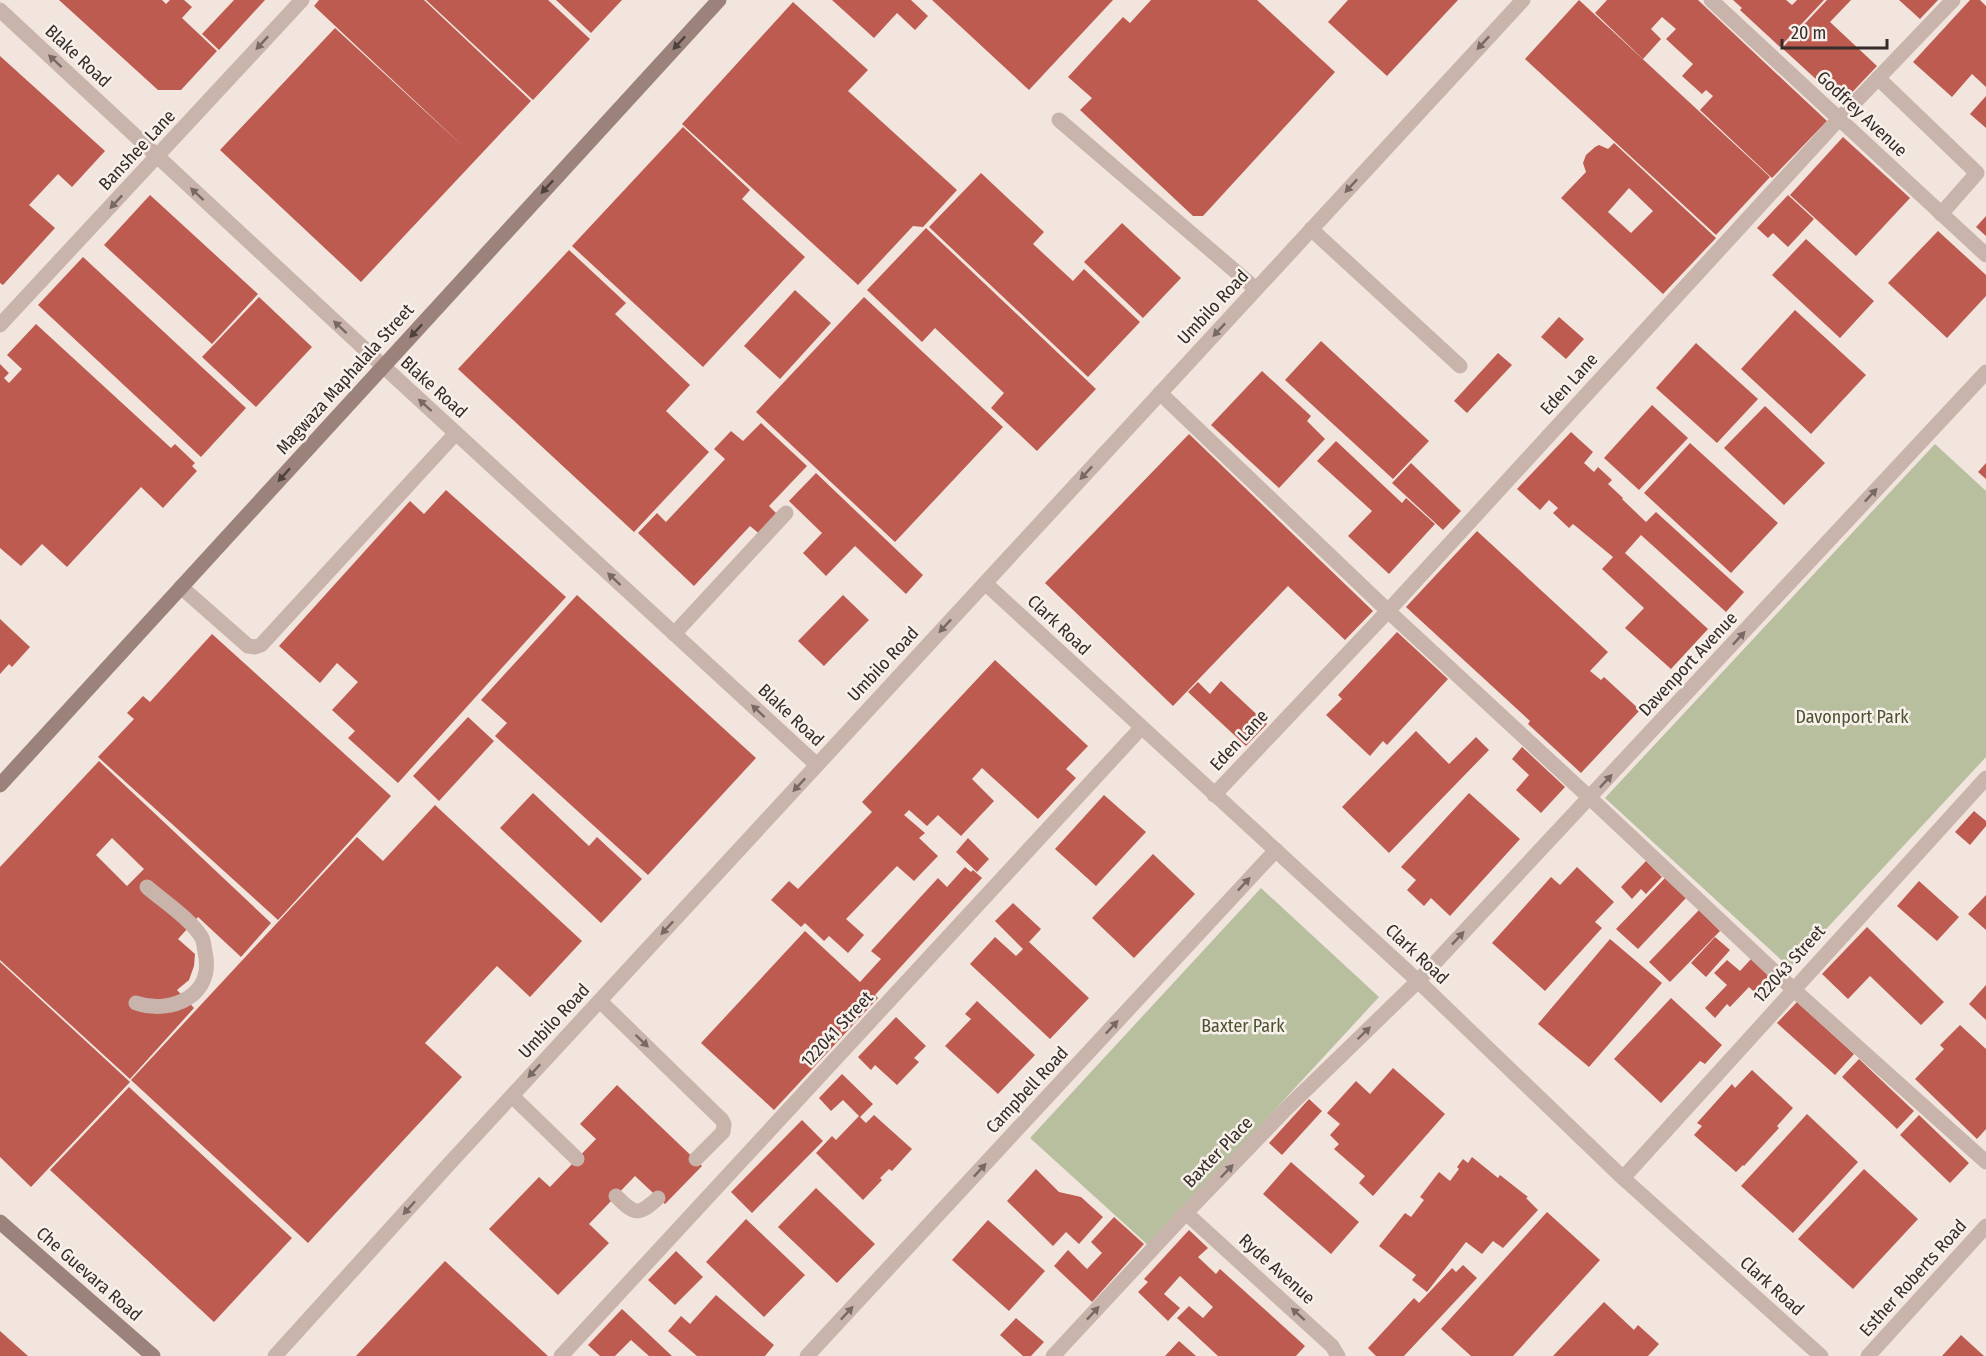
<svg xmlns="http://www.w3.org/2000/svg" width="1986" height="1356" font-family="'Fira Sans Condensed',sans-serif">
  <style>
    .green { fill: #b8bf9f }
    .building { fill: #bd5b50; fill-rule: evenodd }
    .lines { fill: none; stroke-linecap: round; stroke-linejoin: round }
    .service { stroke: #c8b4ab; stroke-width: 15 }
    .minor { stroke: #c8b4ab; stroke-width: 15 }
    .tertiary { stroke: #c8b4ab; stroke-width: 15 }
    .secondary { stroke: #9b837c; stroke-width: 15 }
    .oneway { fill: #786964 }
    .oneway2 { fill: #4f423e }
    .labels { text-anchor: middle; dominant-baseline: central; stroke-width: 5; stroke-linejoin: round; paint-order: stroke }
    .street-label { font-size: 18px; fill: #362c29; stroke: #f8f0ea }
    .park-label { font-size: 18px; fill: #4a522f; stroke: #f8f0ea }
  </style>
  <rect width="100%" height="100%" fill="#f1e5de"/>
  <path class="green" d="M1935,444l51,47v266l-196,211 -185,-170z
    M1261,888l118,109 -230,249 -119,-108z"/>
  <path class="building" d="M59,0h103l4,4 4,-4h14l8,7 -10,11 35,33 -36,39h-23z
    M234,0h31l-46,50 -17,-16z
    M319,0h105l107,101 -170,181 -141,-132 115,-122 131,121 -152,-143z
    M426,0h122l42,39 -57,61z
    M556,0h66l-31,33z
    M832,0h79l17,16 -13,14 -18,-17 -23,25z
    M932,0h181l-84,90z
    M1151,0h106l78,72 -132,144h-10l-113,-106 12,-12 -24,-21 55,-60 7,6z
    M1348,0h110l-71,76 -59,-54z
    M1579,0l191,177 -54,58 -191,-176z
    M1607,0h91l129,121 -55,57 -72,-68 13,-14 -7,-6 -4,4 -20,-18 11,-12 -27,-25 10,-10 -14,-12 -11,12 10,10 -18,20 -48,-46z
    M1733,0h53l6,5 5,-5h27l-44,47 -40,-37 2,-2z
    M1827,0h24l-21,22 47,44 -35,37 -60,-55z
    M1899,0h39l-18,19z
    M1970,0h10l6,6v81l-14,-13 -20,23 -39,-35z
    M793,2l75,68 -20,21 109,99 -34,37 -10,-1 -55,59 -176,-161z
    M0,56l105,95 -33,36 -14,-13 -29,31 26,23 -52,57 -3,-2z
    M1986,96v32l-16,-14z
    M683,127l67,63 -8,9 63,58 -102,110 -131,-121z
    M1843,137l67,61 -54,58 -66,-61z
    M1614,143l102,95 -53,56 -102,-96 25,-26 -3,-9 3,-8 9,-8 4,-2 9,4zM1629,188l24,23 -22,22 -23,-21z
    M981,173l63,59 -11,12 40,37 11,-12 56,53 -52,55 -159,-150z
    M150,195l108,99 -46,50 -108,-99z
    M1788,195l26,24 -26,28 -15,-14 -5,5 -11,-10z
    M1986,216v20l-10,-9z
    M1122,223l59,55 -38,40 -59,-56z
    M926,228l170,161 -59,62 -46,-43 13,-15 -69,-65 -13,14 -55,-52z
    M1938,231l48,44v21l-39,42 -59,-55z
    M1806,239l68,62 -34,37 -68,-63z
    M569,250l57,53 -11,11 75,71 -24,26 43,41 -75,80 -176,-163z
    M83,257l163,151 -45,49 -163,-152z
    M795,290l36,33 -51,56 -36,-33z
    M259,297l53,50 -56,60 -54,-50z
    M864,297l139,130 -108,115 -139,-130z
    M1795,310l71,65 -55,59 -70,-65z
    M1559,317l25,22 -18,20 -25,-22z
    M36,324l135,124 4,-4 20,19 -3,3 5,5 -34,37 -22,-21 -74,80 -25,-23 -21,22 -21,-18v-184l9,9 -5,5 5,5 13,-14 -15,-14z
    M1321,341l108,100 -36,38 -108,-99z
    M1696,343l62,56 -41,44 -61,-55z
    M1498,353l14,12 -45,48 -13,-12z
    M1262,371l49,45 -4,5 18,18 -46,49 -68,-63z
    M1652,405l36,33 -49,52 -35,-32z
    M1765,406l60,57 -41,42 -60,-57z
    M761,423l46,43 -38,40 11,11 -18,19 -12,-10 -56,60 -56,-53 19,-20 9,9 59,-63 -11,-10 17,-18 12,10z
    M1571,432l22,20 -9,11 10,9 4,-5 14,13 -4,4 15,14 -1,1 24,23 10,-10 88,80 -18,20 -85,-77 -16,18 83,76 -37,40 -46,-41 19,-20 -42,-39 11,-12 -40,-33 -4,4 -16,-15 5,-5 -9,-8 -9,10 -23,-21z
    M1189,434l184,177 -28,29 -57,-54 -115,120 -128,-123z
    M1336,441l66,62 4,-5 29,26 -46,50 -41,-38 24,-25 -55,-50z
    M1690,443l88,80 -47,50 -87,-80z
    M1411,463l50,48 -18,19 -51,-47z
    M1986,463v16l-8,-7z
    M816,473l107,102 -17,19 -51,-48 -29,30 -23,-23 19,-20 -33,-32z
    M446,490l120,107 -168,186 -50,-45 7,-7 -23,-21 26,-28 -21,-19 -17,20 -41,-37 131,-145 14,13z
    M1477,531l131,121 -18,19 11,9 3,-3 36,33 -59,63 -53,-49 2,-3 -124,-114z
    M577,595l179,163 -108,117 -153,-139 12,-13 -26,-23z
    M843,595l26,25 -45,46 -26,-25z
    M0,619l30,28 -18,20 -3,-3 -9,10z
    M1397,632l51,47 -61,66 -4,-4 -13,15 -44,-41 16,-16 -4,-4z
    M212,634l179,162 -113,124 -180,-163 36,-38 -7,-6 16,-17 7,6z
    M995,660l93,86 -22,23 10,9 -38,41 -56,-51 -10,11 22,22 -33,35 -23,-21 -11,11 -18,-16 -5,5 21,18 -6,5 19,18 -24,25 -17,-15 -51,53 18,16 -16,18 -19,-17 -5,5 -19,-18 -4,4 -30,-27 18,-19 9,8 74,-77 -10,-10z
    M1221,681l46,43 -21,22 -58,-54 10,-10 12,12z
    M468,717l26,24 -55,60 -26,-25z
    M1416,731l33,33 27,-27 13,13 -100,103 -47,-46z
    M1522,747l43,40 -24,26 -25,-23 13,-15 -17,-16z
    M99,761l172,162 -30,34 -43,-40 -20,22 17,15 -1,12 -5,14 -12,10 17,18 -64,71 -130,-119v-93zM112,838l32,31 -17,17 -31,-31z
    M533,793l56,53 8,-9 45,42 -41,44 -101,-95z
    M1469,793l51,46 -70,77 -19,-18 -7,8 -17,-16 9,-10 -15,-13z
    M1104,795l42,37 -50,54 -41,-37z
    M435,805l147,136 -52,56 -33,-31 -72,77 37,34 -154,166 -177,-163 226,-243 26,24z
    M1974,811l12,10v5l-16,19 -15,-13z
    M968,838l21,21 -12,13 -21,-20z
    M1153,854l42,40 -61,64 -42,-40z
    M1646,861l16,16 -16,17 -5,-5 -9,10 -11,-12z
    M965,867l6,5 2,-2 9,8 -107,117 3,3 -104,112 -73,-67 104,-112 55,51 21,-23 -10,-8 67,-73 9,9z
    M1577,867l37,35 -19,20 7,6 -57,63 -53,-48 59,-66 9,8z
    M1665,878l21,20 -48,51 -22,-20z
    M1919,881l40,36 -22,24 -40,-35z
    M1986,895v35l-18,-16z
    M1013,903l28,26 -12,13 60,56 -39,41 -80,-75 25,-27 21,19 7,-7 -28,-28z
    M1699,910l21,21 -50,51 -21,-20z
    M1867,927l77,75 -23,23 -51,-49 -22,23 -26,-25z
    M1715,937l15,13 -24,27 -15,-14z
    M1610,939l52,44 -73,84 -51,-43z
    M1751,959l29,26 -15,17 -16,-15 -19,20 -3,-3 -12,14 -10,-10 22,-23 -13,-12 13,-13 13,11z
    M0,962l130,120 -99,105 -31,-30z
    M1986,985v35l-17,-16z
    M1671,998l51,47 -17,19 -5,-3 -39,42 -47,-44z
    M977,1001l58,54 -37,39 -53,-48 26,-27 -6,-5z
    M1797,1002l57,52 -19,21 -58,-52z
    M896,1017l30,29 -12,12 5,4 -22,23 -22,-20 -4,5 -13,-13z
    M1960,1025l26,24v80l-9,10 -62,-60 29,-30 -4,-4z
    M1859,1059l55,52 -17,18 -55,-52z
    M1393,1068l52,46 -72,82 -14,-13 6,-7 -31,-27 5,-5 -9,-9 10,-11 -13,-11 29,-32 14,13z
    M1752,1070l41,38 -16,18 2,2 -35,38 -1,-1 -7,7 -42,-37 8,-9 -5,-3 35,-39 3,4z
    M842,1074l31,30 -13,13 6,6 8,-8 38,34 -20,22 -3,-2 -9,9 2,2 -19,20 -47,-47 16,-17 4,4 23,-24 -16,-16 -12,11 -12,-13z
    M617,1085l85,81 -37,38 -30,-28 -46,48 20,19 -51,52 -69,-66 50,-52 11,10 46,-48 -16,-15z
    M129,1087l163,151 -78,84 -164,-152z
    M1309,1099l13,12 -40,44 -13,-12z
    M1807,1114l51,48 -65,71 -52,-47z
    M1919,1115l50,48 -19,20 -50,-48z
    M802,1120l21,21 -71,72 -21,-21z
    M1472,1157l26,21 2,-3 28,22 -2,1 12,12 -35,38 -10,-7 -11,13 -16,-12 -39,50 -15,-12 4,-5 -37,-29 26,-33 6,4 13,-17 -4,-3 19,-25 11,9 9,-12 -2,-2 6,-8 5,4z
    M1291,1162l68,60 -28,32 -68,-60z
    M1036,1169l23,23 22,5 22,20 -24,27 -13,-12 -13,14 -46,-45z
    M1864,1169l54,50 -65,70 -55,-50z
    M816,1188l59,56 -38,39 -59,-56z
    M1547,1212l53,48 -87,96h-42l-30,-27z
    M1114,1217l30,27 -52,58 -38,-36 14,-16 19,19 15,-16 -11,-11z
    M746,1219l59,56 -41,42 -58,-55z
    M988,1220l57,51 -36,40 -57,-51z
    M1189,1230l19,18 -10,9 18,17 4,-5 85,77 -9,10h-78l-41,-38 12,-12 14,12 10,-11 -33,-31 -16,18 16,14 -12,13 -30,-29 10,-10 -4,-3z
    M676,1251l27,26 -28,28 -27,-25z
    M445,1261l103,95h-192z
    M1463,1265l14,13 -73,78h-28l-8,-8 46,-50 5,5 33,-35 4,4z
    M716,1295l58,50 -9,11h-68l-29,-25 13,-15 9,8z
    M1604,1302l30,28 4,-5 21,19 -11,12h-95z
    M622,1309l50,47h-23l-18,-16 -16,16h-15l-12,-11z
    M1016,1318l28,24 -13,14h-8l-23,-21z
    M0,1331l28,25h-28z
    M1961,1335l23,21h-42z
    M1179,1341l17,15h-31z"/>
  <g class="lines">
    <path class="service" d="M1878,78l99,95 -36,41
      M1059,120l197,169
      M1311,229l149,137
      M181,587l67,59 7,1 6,-2 195,-212
      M674,634l112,-121
      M600,1001l122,119 2,4 -1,8 -27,27
      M136,1003c36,12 79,-8 69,-51 -1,-4 -1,-10 -3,-14 -10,-18 -39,-37 -55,-51
      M512,1096l65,63
      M616,1196c19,19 22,20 42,2"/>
    <path class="minor" d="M1711,0l275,255
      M0,10l383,356 434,399
      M0,325l302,-325
      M1160,393l228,218 202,187 203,191 193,173
      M1214,795l174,-184 451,-492 114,-119
      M1623,1178l363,-400
      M1186,1213l146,133 6,10
      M561,1356l580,-628
      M807,1356l469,-506
      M1053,1356l133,-143 100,-104 132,-128 568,-609
      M1868,1356l118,-130"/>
    <path class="tertiary" d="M985,583l433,398 205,197 198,178
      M275,1356l174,-192 1074,-1164"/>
    <path class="secondary" d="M0,785l719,-785
      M0,1222l153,134"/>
  </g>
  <defs><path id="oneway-solid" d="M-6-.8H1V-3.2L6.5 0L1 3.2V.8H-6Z" transform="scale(1.5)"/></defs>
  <g class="oneway">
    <use href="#oneway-solid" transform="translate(262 43) rotate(133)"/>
    <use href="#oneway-solid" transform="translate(1483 43) rotate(133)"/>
    <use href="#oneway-solid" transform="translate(55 61) rotate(-137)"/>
    <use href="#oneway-solid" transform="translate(1351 186) rotate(133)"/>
    <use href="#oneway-solid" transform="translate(197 194) rotate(-137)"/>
    <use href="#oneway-solid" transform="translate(116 202) rotate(133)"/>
    <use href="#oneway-solid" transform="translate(340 327) rotate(-137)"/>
    <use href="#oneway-solid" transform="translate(1219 330) rotate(133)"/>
    <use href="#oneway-solid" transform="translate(425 405) rotate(-138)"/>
    <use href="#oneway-solid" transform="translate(1086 473) rotate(133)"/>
    <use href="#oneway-solid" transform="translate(1871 495) rotate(-47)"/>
    <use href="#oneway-solid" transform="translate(614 579) rotate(-137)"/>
    <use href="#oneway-solid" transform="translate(945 626) rotate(133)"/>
    <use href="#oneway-solid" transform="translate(1739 638) rotate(-47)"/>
    <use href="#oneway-solid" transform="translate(758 711) rotate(-137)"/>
    <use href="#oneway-solid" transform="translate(1606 781) rotate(-47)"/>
    <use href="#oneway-solid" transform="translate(799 785) rotate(133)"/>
    <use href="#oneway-solid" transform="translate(1244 884) rotate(-47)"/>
    <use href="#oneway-solid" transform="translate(667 928) rotate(133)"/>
    <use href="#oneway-solid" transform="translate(1458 938) rotate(-47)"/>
    <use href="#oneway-solid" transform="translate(1112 1027) rotate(-47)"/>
    <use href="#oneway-solid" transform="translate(1364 1033) rotate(-44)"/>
    <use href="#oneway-solid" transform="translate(642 1041) rotate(44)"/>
    <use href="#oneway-solid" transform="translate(534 1071) rotate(133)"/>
    <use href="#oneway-solid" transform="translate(980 1170) rotate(-47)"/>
    <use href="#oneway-solid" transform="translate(1227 1171) rotate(-46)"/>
    <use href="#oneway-solid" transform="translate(409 1208) rotate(132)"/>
    <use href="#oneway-solid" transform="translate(847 1313) rotate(-47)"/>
    <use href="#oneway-solid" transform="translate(1093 1313) rotate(-47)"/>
    <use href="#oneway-solid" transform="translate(1298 1314) rotate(-138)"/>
  </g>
  <g class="oneway2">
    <use href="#oneway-solid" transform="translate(679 43) rotate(133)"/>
    <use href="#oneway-solid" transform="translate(547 187) rotate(133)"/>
    <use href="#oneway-solid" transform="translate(416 331) rotate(133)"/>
    <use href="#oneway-solid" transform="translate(284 475) rotate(132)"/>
  </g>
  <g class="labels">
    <g class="street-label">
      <text transform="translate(78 56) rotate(43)">Blake Road</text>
      <text transform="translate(1862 114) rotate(43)">Godfrey Avenue</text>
      <text transform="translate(137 150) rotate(-47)">Banshee Lane</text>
      <text transform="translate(1213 307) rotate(-47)">Umbilo Road</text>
      <text transform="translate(345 379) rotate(-48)">Magwaza Maphalala Street</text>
      <text transform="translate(1569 384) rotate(-48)">Eden Lane</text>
      <text transform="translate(434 387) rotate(42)">Blake Road</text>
      <text transform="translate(1059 625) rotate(43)">Clark Road</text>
      <text transform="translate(883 664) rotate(-47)">Umbilo Road</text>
      <text transform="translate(1688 664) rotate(-47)">Davenport Avenue</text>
      <text transform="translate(791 715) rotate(43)">Blake Road</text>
      <text transform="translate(1239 740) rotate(-47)">Eden Lane</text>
      <text transform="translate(1417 954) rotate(43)">Clark Road</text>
      <text transform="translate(1789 964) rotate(-48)">122043 Street</text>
      <text transform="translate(554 1021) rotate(-47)">Umbilo Road</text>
      <text transform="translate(837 1029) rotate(-47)">122041 Street</text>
      <text transform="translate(1027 1090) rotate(-47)">Campbell Road</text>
      <text transform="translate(1218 1152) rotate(-46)">Baxter Place</text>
      <text transform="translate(1277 1269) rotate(42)">Ryde Avenue</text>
      <text transform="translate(89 1274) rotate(41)">Che Guevara Road</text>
      <text transform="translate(1913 1278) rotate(-48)">Esther Roberts Road</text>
      <text transform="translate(1772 1286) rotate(42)">Clark Road</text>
    </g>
    <g class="park-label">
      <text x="1852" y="717">Davonport Park</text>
      <text x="1243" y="1026">Baxter Park</text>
    </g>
  </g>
  <path d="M1782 39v9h105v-9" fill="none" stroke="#362c29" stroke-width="3"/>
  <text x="1791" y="39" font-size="18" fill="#362c29" stroke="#f8f0ea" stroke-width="4.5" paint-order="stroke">20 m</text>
</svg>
